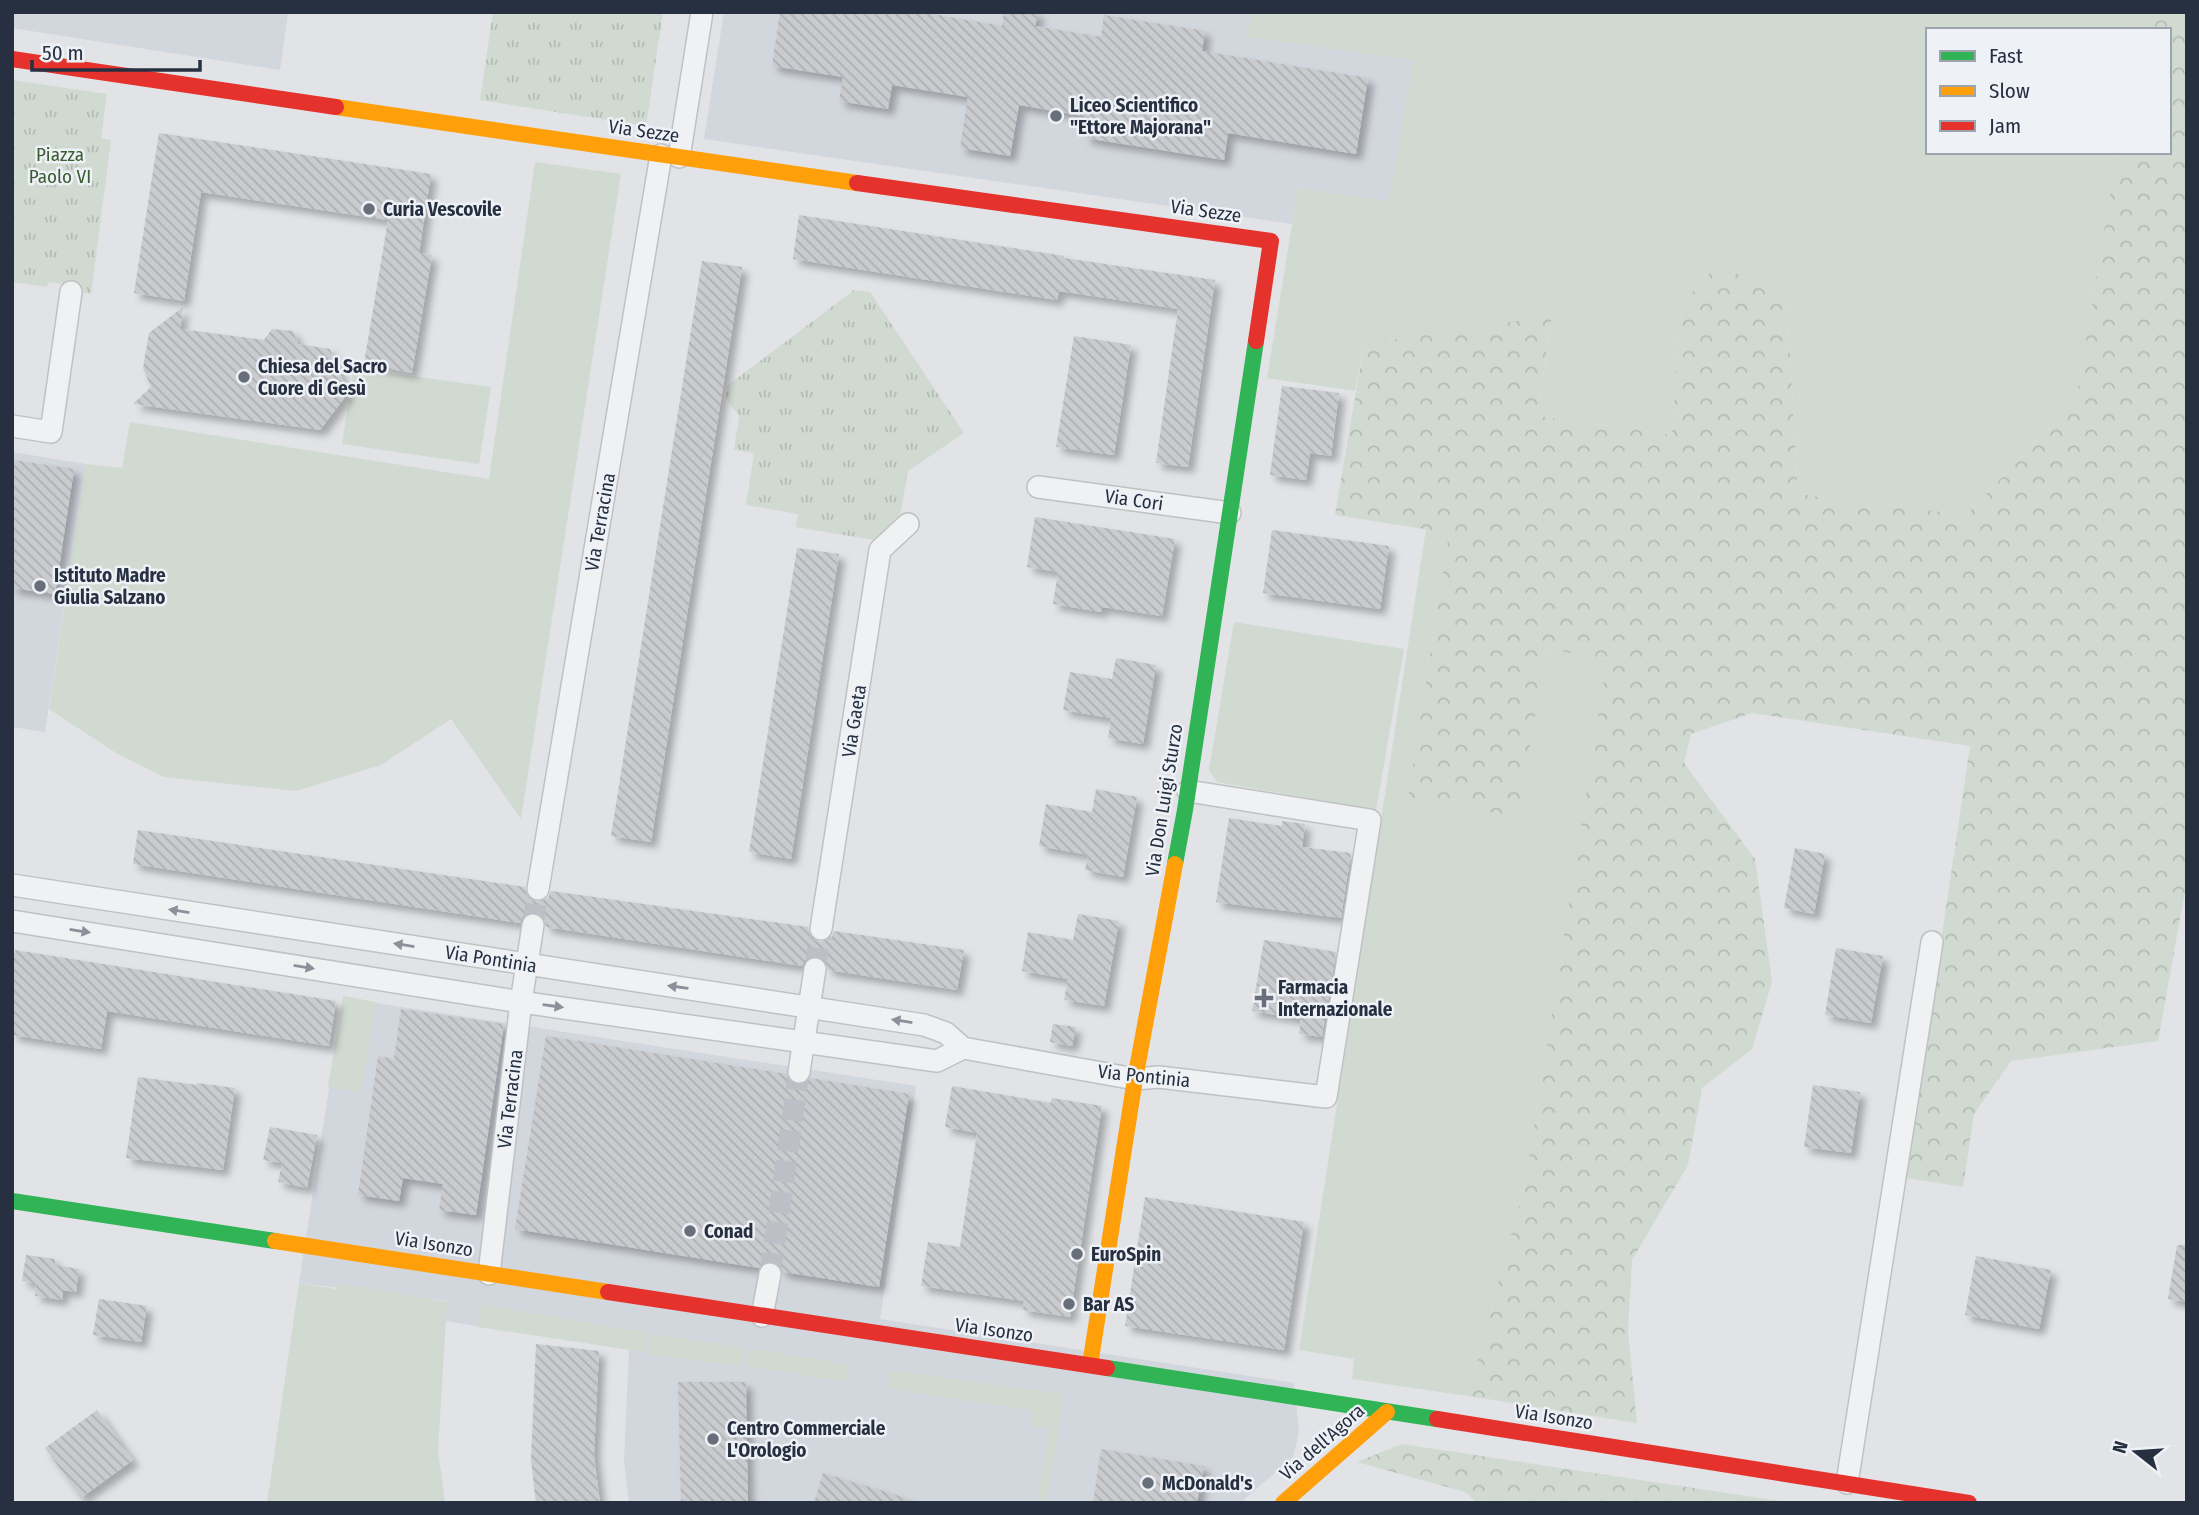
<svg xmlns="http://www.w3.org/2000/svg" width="2199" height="1515" font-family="'Fira Sans Condensed',sans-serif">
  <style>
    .built { fill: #d2d6dd }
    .grass { fill: #d1dad1 }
    .forest { fill: url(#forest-crowns) }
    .park { fill: url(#park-tufts) }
    .building { fill: url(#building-back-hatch); filter: url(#shadow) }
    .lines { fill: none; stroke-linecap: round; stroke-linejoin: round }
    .street-tunnel { stroke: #bcbfc5; stroke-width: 21; stroke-dasharray: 21 10; stroke-linecap: butt }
    .street-casing { stroke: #bfc1c4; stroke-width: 24 }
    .street { stroke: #f0f1f3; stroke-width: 21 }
    .fast { stroke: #30b455; stroke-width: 16 }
    .slow { stroke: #ff9f0a; stroke-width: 16 }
    .jam { stroke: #e5322d; stroke-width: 16 }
    .oneway { fill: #8c909a }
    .poi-dot { fill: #686f7b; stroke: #eef1f6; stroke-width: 2.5 }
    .labels { text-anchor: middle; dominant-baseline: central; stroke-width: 5; stroke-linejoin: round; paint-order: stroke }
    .poi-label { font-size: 19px; font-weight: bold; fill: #273041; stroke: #eef1f6; text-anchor: start }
    .street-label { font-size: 19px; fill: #273041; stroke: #eef1f6 }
    .park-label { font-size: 19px; fill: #3a5d33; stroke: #eef1f6 }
  </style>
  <defs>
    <pattern id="forest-crowns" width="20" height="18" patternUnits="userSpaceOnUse" patternTransform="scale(1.75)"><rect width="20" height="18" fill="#d1dad1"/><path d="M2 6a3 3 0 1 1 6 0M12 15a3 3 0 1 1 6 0" fill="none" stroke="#b3bbb5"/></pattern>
    <pattern id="park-tufts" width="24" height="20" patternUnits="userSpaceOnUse" patternTransform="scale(1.75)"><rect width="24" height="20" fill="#d1dad1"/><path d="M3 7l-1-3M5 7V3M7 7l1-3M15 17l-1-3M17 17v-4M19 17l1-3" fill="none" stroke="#b3bbb5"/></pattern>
    <pattern id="building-back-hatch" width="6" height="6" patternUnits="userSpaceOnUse" patternTransform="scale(1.75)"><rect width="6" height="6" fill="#c9cbce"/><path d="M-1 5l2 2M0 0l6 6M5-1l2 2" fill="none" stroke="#adafb2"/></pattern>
    <filter id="shadow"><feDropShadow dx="6" dy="6" stdDeviation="3.5" flood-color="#0004"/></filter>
  </defs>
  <rect width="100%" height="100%" fill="#e1e3e6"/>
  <path class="built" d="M12,12h276l-8,58 -268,-42z
    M724,12h527l-4,25 166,23 -24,141 -91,-13 -6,36 -588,-85z
    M12,452l74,12 -41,268 -33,-5z
    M343,998l573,88 -36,233 414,64 5,49 -6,25 -53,46h-611l-5,-42 5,-111 -183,-29v-20l-147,-18z"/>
  <path class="grass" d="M1251,12h890l-3,18h-210v122h189l-41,248 -110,115 -168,-21 -11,-191 -106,2 -9,130 -135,-19 15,-99 -188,27 -9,47 -88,-13 31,-190 91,13 24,-141 -166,-23z
    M535,162l86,12 -100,645 -70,-100 -70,46 -85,26 -132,-14 -48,-24 -67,-44 37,-245 36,4 8,-46 359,57z
    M354,368l137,19 -12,77 -137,-20z
    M1426,529l23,4 -41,264 109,19 30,-167 61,10 -82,520 -58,217 -116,-17 2,-20 -55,-9z
    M1234,622l170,27 -28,161 -159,-28 -8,-12z
    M343,996l33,6 -15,91 -33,-6z
    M299,1283l37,6 4,-6 107,19 -9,148 7,53h-178z
    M480,1304l167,29 -2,19 -168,-25z
    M650,1334l93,13 -1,20 -93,-13z
    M748,1348l100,16 -3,18 -97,-16z
    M890,1370l174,24 -17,109h-10l12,-75 -19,-2 2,-16 -145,-21z"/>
  <path class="forest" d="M2141,12h46v868l-29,161 -147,20 -37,53 -11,73 -57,-9 64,-432 -218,-33 -61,21 -7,29 71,96 17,123 -20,67 -50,39 -14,77 -56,95 -4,70 9,93 -169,-27 58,-217 81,-520 -60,-10 -30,168 -109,-20 41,-264 -114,-18 29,-171 188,-28 -15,100 135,19 9,-130 38,-42 68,40 11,191 168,21 110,-115 41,-248h52v-122h-31z
    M1402,1444l378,57 -1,2h-301l-13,-11 -108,-30z"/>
  <path class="park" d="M493,12h170l-17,114 -166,-26z
    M12,80l95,14 -6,44 10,2 -20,154 -9,-1v-7l-34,-4 -1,5 -35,-5z
    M854,290l16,2 94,141 -56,38 -8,44 -26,25 -78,-13 2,-13 -52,-9 8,-52 -20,-3 5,-34 -13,-17 1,-13z"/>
  <path class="building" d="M780,12h141l81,14 2,-14h34l-3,14 66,11 3,-22 101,16 -3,20 166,27 -12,76 -128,-21 -4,27 -139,-22 4,-21 -70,-12 -9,51 -50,-8 8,-51 -76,-12 -4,24 -49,-8 4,-24 -71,-11z
    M159,133l272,41 -12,79 13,2 -20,118 -48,-9 24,-144 -187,-28 -17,109 -50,-8z
    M799,215l265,41v2l151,22 -27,187 -32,-4 22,-154 -119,-18 -2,9 -264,-41z
    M702,261l40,6 -91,575 -40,-6z
    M183,307l-3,22 84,11 8,-11 21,2 5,13 32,5 18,44 -28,37 -187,-26 18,-17 -8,-19 6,-35z
    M1074,336l57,9 -17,110 -58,-8z
    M1282,386l57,7 -8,63 -21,-3 -4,27 -36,-5z
    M12,460l62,9 -19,125 -43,-6z
    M1035,517l140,22 -13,77 -60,-9 -1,5 -48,-8 5,-32 -31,-5z
    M1272,530l117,16 -9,63 -117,-16z
    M797,548l42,6 -48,305 -42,-7z
    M1116,658l40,7 -13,79 -35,-6 3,-20 -48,-8 7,-38 42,7z
    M1096,789l41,8 -14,80 -38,-7 3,-15 -49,-9 7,-42 46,8z
    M1229,818l53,8v-5l23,3 -3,23 49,6 -10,65 -125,-16z
    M138,830l387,57 1,6 3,6 8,3 11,-4 3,-7 257,36 1,6 3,6 8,3 11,-4 3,-7 130,19 -7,40 -129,-20 -4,-11 -8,-3 -11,4 -3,6 -256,-39 -1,-6 -3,-6 -8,-3 -11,4 -3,7 -387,-59z
    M1795,848l30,6 -11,60 -30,-6z
    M1078,914l41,7 -15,85 -40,-6 4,-21 -46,-8 6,-39 45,8z
    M1264,940l72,12 -14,85 -23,-3 2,-15 -49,-8z
    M1836,948l47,8 -12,67 -46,-8z
    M15,950l321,51 -7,45 -222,-35 -6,38 -89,-14v-71z
    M401,1009l103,15 -28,191 -37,-5 4,-26 -40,-6 -4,23 -41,-6 20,-139 16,3z
    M1053,1024l23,3 -4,19 -22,-4z
    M546,1036l240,38 4,8 6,3 8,-1 6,-6 99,16 -30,193 -96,-15 -4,-7 -7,-4 -7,1 -6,6 -244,-39z
    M138,1077l59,8v-2l38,5 -12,82 -97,-12z
    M1813,1085l47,7 -9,61 -47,-6z
    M952,1086l99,17 1,-5 50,8 -32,211 -47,-7 1,-9 -103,-15 7,-44 32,5 17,-114 -32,-6z
    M270,1127l47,8 -10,53 -29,-6 4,-19 -19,-3z
    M1145,1197l159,25 -20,128 -159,-24z
    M2177,1245h10v57l-19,-3z
    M26,1255l29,4v6l24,4 -3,23 -13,-2 -1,10 -27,-4 1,-13 -14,-2z
    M1976,1256l75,14 -12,59 -74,-14z
    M99,1299l48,7 -6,36 -48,-7z
    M536,1344l63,7 -5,104 6,48h-64l-5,-44z
    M678,1382h68l2,121h-67z
    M97,1410l36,50 -52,38 -36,-50z
    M1101,1449l103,17 -7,37h-104z
    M823,1473l83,25 -1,5h-91z"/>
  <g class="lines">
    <path class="street-tunnel" d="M533,925l5,-36
      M815,969l6,-40
      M770,1274l29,-202"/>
    <defs>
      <path id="street" d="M679,157l23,-145
        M12,426l39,6 20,-140
        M1038,487l192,26
        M12,885l912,140 22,8 17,15 172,31 24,-2 167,20 44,-277 -182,-29
        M538,889l123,-734
        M12,921l509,81 416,59 26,-13
        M821,929l59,-379 28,-26
        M799,1072l16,-103
        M489,1274l32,-272 12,-77
        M762,1316l8,-42
        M1847,1483l85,-541"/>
    </defs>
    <use href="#street" class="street-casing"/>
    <use href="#street" class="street"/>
    <path class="fast" d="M1175,864l10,-54 71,-469
      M12,1201l263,40
      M1107,1368l330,51"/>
    <path class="slow" d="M336,107l521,76
      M275,1241l333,51
      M1090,1365l45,-286 40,-215
      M1283,1503l104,-91"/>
    <path class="jam" d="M12,59l324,48
      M857,183l414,58 -15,100
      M608,1292l499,76
      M1437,1419l532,84"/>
  </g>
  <defs><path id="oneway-solid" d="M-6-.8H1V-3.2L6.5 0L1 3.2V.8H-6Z" transform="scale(1.75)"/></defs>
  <g class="oneway">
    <use href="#oneway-solid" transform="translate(179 911) rotate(-171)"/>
    <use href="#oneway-solid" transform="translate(80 931) rotate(9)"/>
    <use href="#oneway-solid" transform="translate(404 945) rotate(-171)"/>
    <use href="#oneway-solid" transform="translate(304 967) rotate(9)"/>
    <use href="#oneway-solid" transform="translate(678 987) rotate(-172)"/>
    <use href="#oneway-solid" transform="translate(553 1006) rotate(8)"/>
    <use href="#oneway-solid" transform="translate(902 1021) rotate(-171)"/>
  </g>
  <g class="poi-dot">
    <circle cx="1056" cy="116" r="7"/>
    <circle cx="369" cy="209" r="7"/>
    <circle cx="244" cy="377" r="7"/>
    <circle cx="40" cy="586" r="7"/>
    <path d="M1260.5 987.5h7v7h7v7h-7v7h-7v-7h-7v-7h7z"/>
    <circle cx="690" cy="1231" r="7"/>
    <circle cx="1077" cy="1254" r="7"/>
    <circle cx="1069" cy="1304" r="7"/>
    <circle cx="713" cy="1439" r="7"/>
    <circle cx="1148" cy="1483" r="7"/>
  </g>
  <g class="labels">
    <g class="poi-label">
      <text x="1070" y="105">Liceo Scientifico<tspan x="1070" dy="22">"Ettore Majorana"</tspan></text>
      <text x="383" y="209">Curia Vescovile</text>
      <text x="258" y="366">Chiesa del Sacro<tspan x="258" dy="22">Cuore di Gesù</tspan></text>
      <text x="54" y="575">Istituto Madre<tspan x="54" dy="22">Giulia Salzano</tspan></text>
      <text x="1278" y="987">Farmacia<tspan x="1278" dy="22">Internazionale</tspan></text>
      <text x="704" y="1231">Conad</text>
      <text x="1091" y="1254">EuroSpin</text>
      <text x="1083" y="1304">Bar AS</text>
      <text x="727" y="1428">Centro Commerciale<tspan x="727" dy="22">L'Orologio</tspan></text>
      <text x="1162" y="1483">McDonald's</text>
    </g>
    <g class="street-label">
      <text transform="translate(644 131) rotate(8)">Via Sezze</text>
      <text transform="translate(1206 211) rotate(8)">Via Sezze</text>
      <text transform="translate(1134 500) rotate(8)">Via Cori</text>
      <text transform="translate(600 522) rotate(-80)">Via Terracina</text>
      <text transform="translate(854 721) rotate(-81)">Via Gaeta</text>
      <text transform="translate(1164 800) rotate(-81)">Via Don Luigi Sturzo</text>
      <text transform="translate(491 959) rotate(9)">Via Pontinia</text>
      <text transform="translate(1144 1076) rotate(6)">Via Pontinia</text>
      <text transform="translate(510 1099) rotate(-83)">Via Terracina</text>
      <text transform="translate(434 1244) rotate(9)">Via Isonzo</text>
      <text transform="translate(994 1330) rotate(8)">Via Isonzo</text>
      <text transform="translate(1554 1417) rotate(9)">Via Isonzo</text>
      <text transform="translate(1322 1442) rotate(-41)">Via dell'Agora</text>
    </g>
    <g class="park-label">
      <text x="60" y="154">Piazza<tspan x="60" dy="22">Paolo VI</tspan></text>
    </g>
  </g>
  <rect width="2199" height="1515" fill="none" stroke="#273041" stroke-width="28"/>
  <rect x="1926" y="28" width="245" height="126" fill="#eef1f6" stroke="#9ea4ae" stroke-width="2"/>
  <rect x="1940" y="51" width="35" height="10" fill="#30b455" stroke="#9ea4ae" stroke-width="2"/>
  <text x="1989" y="63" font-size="21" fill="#273041">Fast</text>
  <rect x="1940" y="86" width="35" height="10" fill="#ff9f0a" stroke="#9ea4ae" stroke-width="2"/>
  <text x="1989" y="98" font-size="21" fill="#273041">Slow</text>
  <rect x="1940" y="121" width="35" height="10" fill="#e5322d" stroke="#9ea4ae" stroke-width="2"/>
  <text x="1989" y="133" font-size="21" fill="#273041">Jam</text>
  <g transform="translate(2136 1452) rotate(287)" stroke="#eef1f6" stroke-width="5" paint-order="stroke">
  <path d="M0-5L12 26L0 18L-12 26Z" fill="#273041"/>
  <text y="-10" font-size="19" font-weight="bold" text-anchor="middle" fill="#273041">N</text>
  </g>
  <path d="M32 60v10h168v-10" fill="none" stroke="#273041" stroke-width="3.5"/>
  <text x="42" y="60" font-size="21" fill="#273041" stroke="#eef1f6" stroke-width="5" paint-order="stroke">50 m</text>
</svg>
